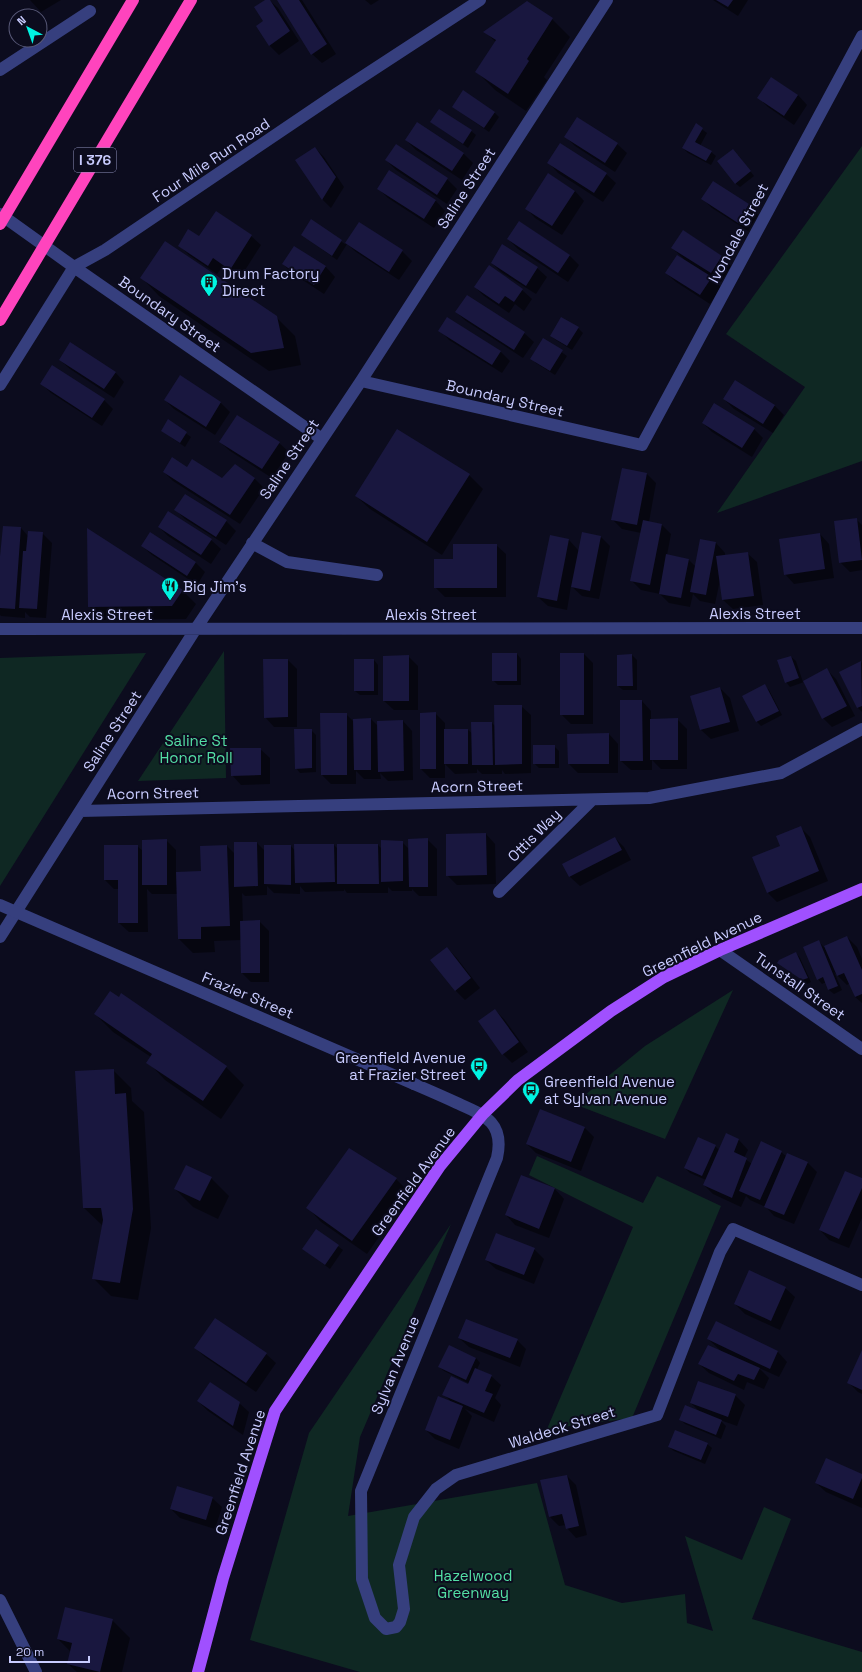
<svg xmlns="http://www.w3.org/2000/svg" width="862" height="1672" font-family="'Space Grotesk',sans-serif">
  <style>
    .green { fill: #0f2823 }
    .shadow { fill: #0007 }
    .building { fill: #19173f }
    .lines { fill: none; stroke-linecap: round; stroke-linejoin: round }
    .minor { stroke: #363f7e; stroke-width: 12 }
    .major { stroke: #a050ff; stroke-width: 12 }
    .minor-bridge { stroke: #363f7e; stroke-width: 12 }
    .highway-bridge { stroke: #ff44bd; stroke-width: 12 }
    .labels { text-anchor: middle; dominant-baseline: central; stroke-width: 4; stroke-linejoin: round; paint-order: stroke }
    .shield { fill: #0c0c1e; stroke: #9092bc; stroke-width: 1 }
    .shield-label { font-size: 14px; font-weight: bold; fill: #c9ccff }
    .street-label { font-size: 15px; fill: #c9ccff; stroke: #0c0c1e }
    .poi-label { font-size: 15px; fill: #c9ccff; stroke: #0c0c1e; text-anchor: start }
    .park-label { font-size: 15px; fill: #54e0a5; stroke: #0c0c1e }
  </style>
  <rect width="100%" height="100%" fill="#0c0c1e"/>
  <path class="green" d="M862,146v315l-145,52 88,-126 -79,-53z
    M224,651l2,127 -88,3z
    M146,653l-146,233v-228z
    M733,990l-68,149 -91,-35 71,-58z
    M537,1156l106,47 14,-27 64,30 -89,212 -85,11 86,-202 -104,-52z
    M451,1224l-91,213 -12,79 189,-33 28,102 57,18 63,-9 2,29 26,8 -28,-95 57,24 22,-53 27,12 -39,100 110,33v20h-502l-110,-32 59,-207z"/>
  <path class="shadow" d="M30,0h31l-20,12z
    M267,0h2l9,8 21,33 -20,14 -10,-10z
    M278,0h24l34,54 -14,9 -10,-9z
    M365,0h14l-8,5z
    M713,0h35l-10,16z
    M527,2l25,17 18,18 -26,40 3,3 -21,31 -31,-21 -18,-18 19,-30 -11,-10z
    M798,95l9,10 -13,20 -26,-18 -9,-9z
    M453,107l41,5 5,5 -10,15z
    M578,118l39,26 10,9 -12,19 -40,-26 -9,-9z
    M431,122l40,9 5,4 -8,13z
    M696,125l11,8 -7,13 11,6 5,4 -5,9 -23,-12 -5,-5z
    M406,140l57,13 10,10 -11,17 -46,-30z
    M315,148l9,9 20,30 -13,21 -9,-9z
    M738,155l16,21 -14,11 -5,-4z
    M386,160l61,19 10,10 -10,15 -51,-34z
    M549,163l57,11 10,9 -13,19 -45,-29z
    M390,171l46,30 9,10 -11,17 -46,-30 -10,-10z
    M548,174l27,17 9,10 -22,34 -27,-17 -9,-10z
    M714,183l35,22 9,10 -10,16 -36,-23 -9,-9z
    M311,221l34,23 14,-21 43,28 10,10 -13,19 -43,-28 -9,-8 -10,16 -35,-25z
    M520,222l50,34 9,9 -11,17 -50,-33 -10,-10z
    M683,231l39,26 9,9 -10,16 -12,-6 12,11 -11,17 -34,-22 -10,-9 18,-14 -12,-11z
    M251,236l10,9 -21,33 -17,-12 -6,8 -28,-19 -10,-10z
    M502,246l35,22 10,9 -11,17 -35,-22 -9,-9z
    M295,247l31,20 9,10 -11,17 -32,-21 -9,-9z
    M489,266l33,24 10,9 -8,12 -9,-7 -6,9 -25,-17 -9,-9z
    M142,278l134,39 19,19 6,29 -32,6 -110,-75z
    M456,312l68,21 10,9 -11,16 -57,-37z
    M448,318l53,34 9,9 -8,12 -53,-33 -9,-10z
    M578,328l5,5 -11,17 -16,-10 -5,-4z
    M543,339l24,17 -12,19 -19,-12 -5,-5z
    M60,360l55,12 9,10 -10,16 -44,-29z
    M180,376l41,27 9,9 -15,23 -41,-26 -9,-9z
    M41,383l63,17 9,9 -11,17 -51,-33z
    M724,399l51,7 9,9 -11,18 -39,-24z
    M237,416l42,27 10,9 -17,26 -42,-27 -10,-9z
    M168,421l23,16 -6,10 -23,-16z
    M703,423l51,6 9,9 -11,19 -40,-25z
    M235,466l20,13 9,9 -24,36 -67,-43 -9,-9 23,-3 35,10z
    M623,469l24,5 9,9 -7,39 13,3 9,9 -4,21 21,4 8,8 5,-27 15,3 9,10v3l22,-3 10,9 6,43 -30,4 -10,-9 -3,-20 -5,24 -15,-3 -7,-7 -3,13 -21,-4 -9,-9 -19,-4 -9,-9 9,-48 -19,-4 -9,-9z
    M469,475l14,14 -41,66 -72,-46 -14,-13z
    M176,510l50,11 10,10 -10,14 -41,-26z
    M856,519l6,6v45l-12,2 -10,-10z
    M4,527l17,1 7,8 14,-3 10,10 -6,75 -16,-1 -5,-5v6l-24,-2 -1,-1v-58z
    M159,527l52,13 10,9 -10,15 -43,-28z
    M820,534l9,10 5,34 -40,6 -9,-10z
    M551,537l18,3 10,11 22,-14 9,9 -11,53 -17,-3 -11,-10 -4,24 -19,-4 -10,-9z
    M496,545l10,9v43h-61l-10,-10 19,-27z
    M142,546l53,16 10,10 -8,13 -45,-30z
    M182,590l14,14 -10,15 -83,1 -14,-14z
    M517,654l4,5v26h-23l-5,-5z
    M584,654l9,9v61h-22l-10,-10z
    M632,655l5,5v30h-14l-5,-4z
    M408,656l10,10v44h-24l-10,-9z
    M791,657l5,4 7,21 24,-12 9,9 19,37 -23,11 -9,-9 -19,-36 -14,5 -4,-5z
    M288,660l9,9v58h-23l-9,-10z
    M374,660l4,5v30h-18l-5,-4z
    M861,662l1,1v49l-4,-4 -18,-35z
    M765,686l4,4 13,25 -21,11 -4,-4z
    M720,688l10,10 9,33 -28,8 -10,-9 -9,-33z
    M642,701l9,10v9l26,-1 10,10v40h-26l-9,-9v10h-21l-10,-9z
    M521,706l10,9v58l-26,1 -3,-4v4h-20l-5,-5v4l-22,1 -10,-10v14h-15l-9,-9 14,-56 10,10v7h23l5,4 19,-11 4,4z
    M346,714l8,8 17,-3 8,8 24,-6 9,10 1,49 -25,1 -8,-8 1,6h-17l-8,-8v13h-25l-9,-9z
    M311,730l5,5v37l-16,1 -4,-5z
    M609,734l9,10v29h-40l-9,-9z
    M554,746l5,5v17h-20l-5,-5z
    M260,749l10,9v26l-29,1 -9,-10z
    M800,827l10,10 18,44 -51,21 -9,-9 14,-47z
    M486,834l9,10 1,40 -39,1 -10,-10z
    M615,838l9,9 7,13 -51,26 -10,-9 -6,-13z
    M427,839l10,10v47h-18l-7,-7v2h-20l-4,-4v6h-41l-3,-4v2l-39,1 -5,-6v8l-26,-1 -7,-7v9l-22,1 -3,-3 1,29 16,-1 10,10v51h-18l-9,-9 -1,-33 -27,1 1,11 -22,1 -14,-14 -1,-45h-26l-5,-5 1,43h-19l-10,-9v-34h-5l-9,-9 32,-34 6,5 23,-11 10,10v23l26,-1 25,-26 8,8v-11h22l8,8 26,-5 4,5 39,-6 4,4 40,-4 4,4 20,-7 7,7z
    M847,937l10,10 5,12v44l-7,-6 -5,-14 -3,2 -13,-13 8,18 -8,4 -5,-4 -3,-8 -4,2 -4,-5v-38l6,6z
    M447,948l9,9 24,31 -15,12 -10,-10z
    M796,953l4,5 11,24 -4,2 -28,-21z
    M495,1010l9,9 24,33 -16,11 -9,-9z
    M95,1014l131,53 18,18 -23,34 -56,-39 -17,-18 3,-5 -38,-25z
    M113,1070l18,18 1,13 12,11 7,116 -13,72 -27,-4 -18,-18 10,-52 -19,-18z
    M585,1128l9,9 -13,34 -45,-18 -9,-9z
    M726,1134l13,6 9,10 -4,8 8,6 29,-12 6,5 20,5 10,10 -23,52 -20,-8 -8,-9 -16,-7 -4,-4 -5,11 -28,-13 -9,-9 2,-5 -16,-7 -5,-5 30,-22 4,4z
    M521,1176l34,13 9,10 -15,39 -34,-13 -9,-10z
    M211,1178l18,18 -11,23 -25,-12 -18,-18z
    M396,1179l14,14 -43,61 -46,-32 -13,-14z
    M862,1179v39l-13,30 -20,-8 -9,-10z
    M316,1230l27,20 -13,19 -27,-20z
    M534,1249l10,10 -10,25 -38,-15 -10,-9z
    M785,1288l10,9 -15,33 -35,-16 -10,-10z
    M716,1323l62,29 9,10 -8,15 -20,-9 10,10 -5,11 -17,-7 -3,8 -35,-17 -10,-9 22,-13 -13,-12z
    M459,1338l58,2 9,9 -6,18 -51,-20z
    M195,1348l71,6 10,9 -20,29 -51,-35z
    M862,1353v41l-4,-2 -9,-9z
    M476,1358l4,5 -3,6 14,7 10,9 -6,13 6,7 -7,17 -29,-13 7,7 -13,33 -24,-10 -9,-9 26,-27 -8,-9 25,-9 1,-1 -26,-13 -5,-4z
    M735,1395l10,10 -8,21 -17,-6 6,6 -5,13 -36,-15 -5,-5 21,-6 -10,-10z
    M198,1401l41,2 10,9 -6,23 -35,-24z
    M707,1444l5,4 -7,16 -31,-13 -5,-4z
    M862,1475v33l-36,-16 -10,-9z
    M567,1476l9,9 11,50 -11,3 -9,-10 -1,-3 -7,1 -9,-9z
    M212,1498l10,9 -7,22 -35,-11 -9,-9z
    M112,1620l18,18 -8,34h-45l-9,-8 3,-12 -13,-13z"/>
  <path class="building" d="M265,0h5l20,31 -21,15 -13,-20 7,-5 -9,-14z
    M277,0h22l28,44 -16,11z
    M716,0h17l-5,7z
    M527,1l26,17 -26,41 2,2 -21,33 -33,-22 21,-32 -13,-8z
    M771,77l27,18 -14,21 -27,-18z
    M463,90l32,22 -11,16 -32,-21z
    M439,109l33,21 -9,14 -33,-22z
    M577,117l41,26 -13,20 -41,-26z
    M417,122l47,31 -12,18 -47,-31z
    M696,123l7,5 -8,14 17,9 -6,10 -24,-13z
    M560,143l47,30 -13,20 -47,-30z
    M396,144l52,34 -11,17 -52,-35z
    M315,147l21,30 -14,23 -27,-40z
    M733,149l18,22 -16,13 -18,-23z
    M389,170l47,30 -12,19 -47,-30z
    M548,173l27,18 -23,35 -27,-17z
    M713,181l36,23 -11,19 -37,-24z
    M216,211l36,24 -22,35 -17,-12 -5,8 -30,-20 10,-17 11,7z
    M311,219l31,21 -10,16 -31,-21z
    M519,221l51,34 -12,18 -51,-34z
    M359,222l44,28 -14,22 -44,-29z
    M683,230l39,26 -11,17 -40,-25z
    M165,241l112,75 7,32 -33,5 -111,-75z
    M502,244l36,23 -12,19 -35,-23z
    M294,246l32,20 -12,19 -32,-21z
    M677,255l35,22 -12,18 -35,-22z
    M489,265l34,24 -9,13 -9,-6 -6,8 -25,-17z
    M467,295l58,37 -11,18 -59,-38z
    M447,317l54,34 -9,14 -54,-34z
    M561,317l18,10 -12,19 -17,-10z
    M543,338l20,12 -13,21 -20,-12z
    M70,342l46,30 -12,17 -45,-29z
    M52,365l53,34 -13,19 -52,-34z
    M180,375l41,27 -15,25 -42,-27z
    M735,380l40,25 -12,19 -40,-25z
    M714,403l41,25 -13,20 -40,-25z
    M237,415l43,27 -18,27 -43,-27z
    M168,419l19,13 -7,11 -19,-12z
    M397,429l73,45 -43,68 -72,-46z
    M172,457l15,10 5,-8 30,19 13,-14 20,14 -25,37 -67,-43z
    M622,468l25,5 -10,52 -26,-5z
    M185,494l42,26 -11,17 -42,-27z
    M168,511l44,28 -11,16 -43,-28z
    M857,518l5,42 -23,3 -5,-42z
    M643,520l19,4 -12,61 -20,-4z
    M3,526l18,1 -6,82 -15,-1v-52z
    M87,528l96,62 -11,16 -84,1z
    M28,531l15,1 -6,77 -18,-1 4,-57h3z
    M150,532l46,30 -9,14 -46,-30z
    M582,532l19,4 -11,55 -19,-4z
    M820,533l5,36 -41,6 -5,-36z
    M550,535l19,4 -12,62 -20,-4z
    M700,539l16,3 -10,53 -16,-3z
    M453,544h44v44h-63v-29h19z
    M748,552l6,44 -32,4 -6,-44z
    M666,554l23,5 -8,39 -22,-4z
    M492,653h25v28h-25z
    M560,653h24v62h-24z
    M632,654l1,32h-16v-31z
    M409,655v46h-26v-45z
    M791,656l8,22 -14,5 -8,-23z
    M263,659h25v58l-24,1z
    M354,659h20v32h-20z
    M861,661l1,45 -5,2 -18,-36z
    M827,668l20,38 -25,13 -19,-38z
    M765,684l14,27 -23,11 -14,-26z
    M720,687l10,35 -30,8 -10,-34z
    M620,700h22l1,61h-23z
    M494,705h28v59l-27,1z
    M436,712v57h-16v-56z
    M320,713h27v62h-26z
    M371,718v52h-17l-1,-51z
    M678,718v42h-28v-41z
    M403,720l1,51 -26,1 -1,-51z
    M471,722h21l1,43h-21z
    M294,729h18v39l-17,1z
    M444,729h24v35h-24z
    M609,733v31h-41l-1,-30z
    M533,745h22v19h-22z
    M230,748h31v27l-30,1z
    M801,826l18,45 -52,22 -15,-36 28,-11 -4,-10z
    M486,833l1,42 -41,1v-42z
    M615,837l7,13 -53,27 -7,-13z
    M428,838v49h-19l-1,-48z
    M167,839v46h-25v-45z
    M381,840l22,1v40l-22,1z
    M234,842h23l1,44 -24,1z
    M294,844h40l1,38 -40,1z
    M337,844h41l1,40h-42z
    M104,845h34v78h-20v-43h-14z
    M227,845l3,81 -29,1v12h-23l-2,-67 25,-1 -1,-25z
    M264,845h27v40l-27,-1z
    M260,920v53h-19l-1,-52z
    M847,936l15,34v24l-7,3 -11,-24 -7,3 -13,-30z
    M819,940l19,46 -10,4 -5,-13 -6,3 -14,-33z
    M447,947l24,31 -16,13 -25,-31z
    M796,952l12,26 -6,2 -25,-17 2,-3z
    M110,991l9,6 2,-4 106,73 -24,35 -57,-38 6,-9 -58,-40z
    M495,1009l24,33 -17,13 -24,-34z
    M114,1069l1,25 11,-1 7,116 -13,74 -28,-4 11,-59 -2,-12h-18l-8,-137z
    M540,1109l45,18 -14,35 -45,-18z
    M726,1133l13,6 -5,13 13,6 -15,40 -29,-13z
    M698,1137l18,8 -14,31 -18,-8z
    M761,1141l21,10 -22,49 -21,-9z
    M349,1148l48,30 -45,63 -46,-33z
    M787,1153l21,9 -24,53 -20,-8z
    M186,1165l26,12 -12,24 -26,-12z
    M845,1171l17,7v10l-23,51 -20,-9z
    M521,1175l34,13 -16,41 -34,-14z
    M316,1229l23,16 -14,20 -23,-16z
    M496,1233l39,15 -11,27 -39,-15z
    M749,1270l37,17 -15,34 -37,-17z
    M215,1318l52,35 -21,30 -52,-35z
    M466,1319l52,20 -8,19 -52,-20z
    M716,1321l62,30 -8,18 -63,-30z
    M449,1345l27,13 -10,22 -28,-13z
    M708,1345l52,23 -6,12 -16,-6 -4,7 -36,-17z
    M862,1350v40l-15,-7z
    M475,1368l17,7 -7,16 8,3 -9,19 -42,-18 9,-19 17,8z
    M698,1381l38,13 -8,23 -38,-14z
    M210,1382l30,20 -7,24 -36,-25z
    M438,1396l25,10 -13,34 -25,-10z
    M685,1405l37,15 -6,15 -37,-15z
    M675,1430l33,13 -7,17 -33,-13z
    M826,1458l36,16v4l-9,21 -38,-16z
    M567,1475l12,51 -13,3 -4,-15 -13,3 -9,-37z
    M177,1486l36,11 -7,23 -36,-11z
    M65,1607l48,12 -13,53 -33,-8 5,-21 -15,-4z"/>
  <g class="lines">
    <path class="minor" d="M0,70l90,-59
      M0,214l74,53 248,172
      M361,381l281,64 220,-409
      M0,385l74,-118 31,-17 231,-156 144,-94
      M252,543l35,19 90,13
      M0,629l862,-1
      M80,811l569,-13 132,-25 81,-44
      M499,892l93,-92
      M0,937l195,-307 166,-249 246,-381
      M720,950l142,99
      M414,1084c14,6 28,12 43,19 27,12 48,19 40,55l-136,333 1,88 13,39 11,11 10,-2 4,-5 4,-13 -5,-44 15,-48 22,-28 20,-14 201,-60 63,-163 13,-23 129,56
      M0,1600l36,72"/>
    <path class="major" d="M198,1672l25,-94 52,-167 165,-245 43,-52 35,-34 93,-69 53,-34 56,-27 142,-61"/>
    <path class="minor-bridge" d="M0,905l414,179"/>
    <path class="highway-bridge" d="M0,224l133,-224
      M0,320l191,-320"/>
  </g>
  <defs>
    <symbol id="building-pin" viewBox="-11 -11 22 30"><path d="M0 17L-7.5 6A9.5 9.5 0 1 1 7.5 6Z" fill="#00f4e3" stroke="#0c0c1e"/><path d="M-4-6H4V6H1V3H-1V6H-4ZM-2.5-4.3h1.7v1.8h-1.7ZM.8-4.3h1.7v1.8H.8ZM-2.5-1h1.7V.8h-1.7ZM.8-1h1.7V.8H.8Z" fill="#111"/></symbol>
    <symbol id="restaurant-pin" viewBox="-11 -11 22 30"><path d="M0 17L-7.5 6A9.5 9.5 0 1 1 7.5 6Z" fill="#00f4e3" stroke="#0c0c1e"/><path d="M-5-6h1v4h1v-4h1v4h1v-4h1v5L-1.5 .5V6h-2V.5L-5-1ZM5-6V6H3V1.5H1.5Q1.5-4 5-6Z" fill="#111"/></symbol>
    <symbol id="bus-pin" viewBox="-11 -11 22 30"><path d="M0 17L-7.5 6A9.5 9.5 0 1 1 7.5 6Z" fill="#00f4e3" stroke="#0c0c1e"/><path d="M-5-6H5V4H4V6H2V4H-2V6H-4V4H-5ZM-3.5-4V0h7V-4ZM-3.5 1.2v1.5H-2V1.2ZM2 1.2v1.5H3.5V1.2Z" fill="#111"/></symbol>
  </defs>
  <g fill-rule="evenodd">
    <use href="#building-pin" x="199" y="272" width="20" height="27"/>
    <use href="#restaurant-pin" x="160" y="576" width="20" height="27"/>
    <use href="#bus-pin" x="469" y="1056" width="20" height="27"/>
    <use href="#bus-pin" x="521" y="1080" width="20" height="27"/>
  </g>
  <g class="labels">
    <rect class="shield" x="74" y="148" width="42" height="24" rx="3"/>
    <g class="shield-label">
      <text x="95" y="160">I 376</text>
    </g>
    <g class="street-label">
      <text transform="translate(211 160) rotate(-34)">Four Mile Run Road</text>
      <text transform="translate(466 188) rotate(-57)">Saline Street</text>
      <text transform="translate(738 233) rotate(-62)">Ivondale Street</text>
      <text transform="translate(170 314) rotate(35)">Boundary Street</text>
      <text transform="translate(505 398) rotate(13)">Boundary Street</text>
      <text transform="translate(289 459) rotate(-56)">Saline Street</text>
      <text x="755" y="613">Alexis Street</text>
      <text x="107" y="614">Alexis Street</text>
      <text x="431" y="614">Alexis Street</text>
      <text transform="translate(112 731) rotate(-57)">Saline Street</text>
      <text transform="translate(477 786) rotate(-1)">Acorn Street</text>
      <text transform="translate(153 793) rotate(-1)">Acorn Street</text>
      <text transform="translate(534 835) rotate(-45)">Ottis Way</text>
      <text transform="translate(702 944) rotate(-26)">Greenfield Avenue</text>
      <text transform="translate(800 986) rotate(35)">Tunstall Street</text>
      <text transform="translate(248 995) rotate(23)">Frazier Street</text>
      <text transform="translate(413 1181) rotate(-54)">Greenfield Avenue</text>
      <text transform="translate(395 1365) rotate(-68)">Sylvan Avenue</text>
      <text transform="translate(562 1427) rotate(-17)">Waldeck Street</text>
      <text transform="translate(240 1472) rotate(-72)">Greenfield Avenue</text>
    </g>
    <g class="poi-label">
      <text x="222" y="273">Drum Factory<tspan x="222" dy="17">Direct</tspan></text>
      <text x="183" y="586">Big Jim's</text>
      <text x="466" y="1057" text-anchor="end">Greenfield Avenue<tspan x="466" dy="17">at Frazier Street</tspan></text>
      <text x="544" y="1081">Greenfield Avenue<tspan x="544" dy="17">at Sylvan Avenue</tspan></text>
    </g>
    <g class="park-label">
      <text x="196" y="740">Saline St<tspan x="196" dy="17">Honor Roll</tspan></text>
      <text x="473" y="1575">Hazelwood<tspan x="473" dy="17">Greenway</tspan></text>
    </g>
  </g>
  <g transform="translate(28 28) rotate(319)"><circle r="19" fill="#0c0c1e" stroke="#585978"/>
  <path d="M0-3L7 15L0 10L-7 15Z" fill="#00f4e3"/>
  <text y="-6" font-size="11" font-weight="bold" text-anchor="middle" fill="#c9ccff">N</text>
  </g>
  <path d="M10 1656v6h79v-6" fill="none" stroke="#c9ccff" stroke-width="2"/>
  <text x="16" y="1656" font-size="12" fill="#c9ccff" stroke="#0c0c1e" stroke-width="3" paint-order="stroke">20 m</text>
</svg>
